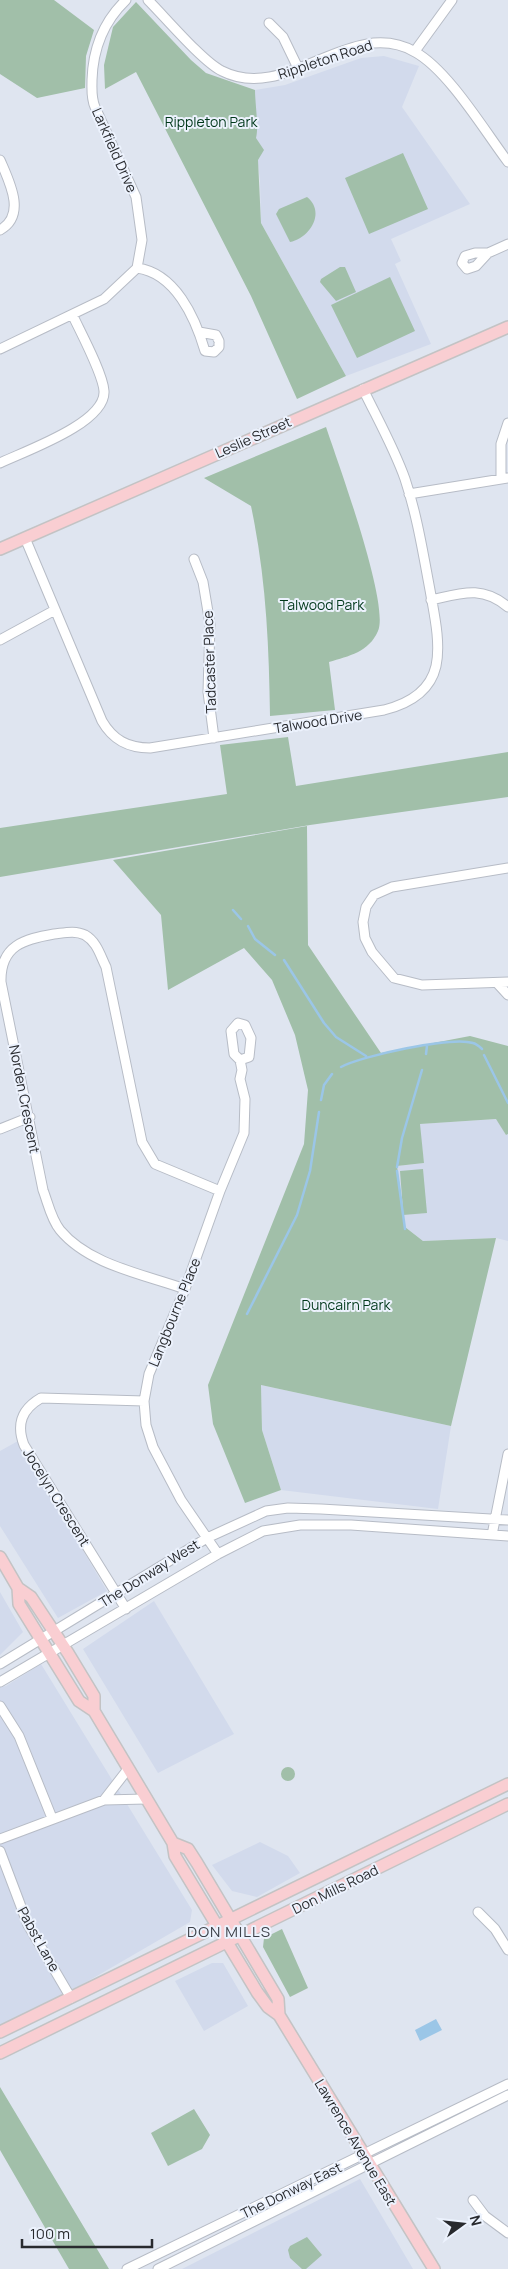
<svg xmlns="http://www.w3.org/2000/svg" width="508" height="2269" font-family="Manrope,sans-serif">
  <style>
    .built { fill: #d2daec }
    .green { fill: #a1bfa9 }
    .water { fill: #9bc6e7 }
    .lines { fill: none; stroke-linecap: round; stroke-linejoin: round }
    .stream { stroke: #9bc6e7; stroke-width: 2.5 }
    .minor-casing { stroke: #b7bcc6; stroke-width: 11 }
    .major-casing { stroke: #c3c3c4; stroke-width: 14 }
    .minor { stroke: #fff; stroke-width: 9 }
    .major { stroke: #f9ced2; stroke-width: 11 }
    .labels { text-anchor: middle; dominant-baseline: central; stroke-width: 4; stroke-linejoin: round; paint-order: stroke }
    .street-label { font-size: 14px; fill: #282a2e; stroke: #ecf2fd }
    .park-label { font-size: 14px; fill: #00381a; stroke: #ecf2fd }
    .neighbourhood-label { font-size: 15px; letter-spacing: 1px; fill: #3e424a; stroke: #ecf2fd }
  </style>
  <rect width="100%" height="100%" fill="#dfe5f0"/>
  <path class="built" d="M384,56l35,10 -17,41 68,97 -79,35 10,22 -6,3 36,80 -85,32 -85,-153 -1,-42 -5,-41v-50l30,-5 76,-27z
    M497,1119l9,16 2,-1v107l-12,-3 -73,3 -18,-14 -8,-61 27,-3 -5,-39z
    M261,1385l190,41 -13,83 -157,-19 -19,-60z
    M18,1441l89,150 -49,27 -58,-92v-75z
    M0,1592l23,40 -23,23z
    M154,1601l80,133 -76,39 -75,-124z
    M41,1664l151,246 -2,12 -119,69 -71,34v-338l6,-1z
    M260,1842l28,14 12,17 -43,24 -25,-6 -20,-26z
    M212,1963h11l25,43 -44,25 -29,-50z
    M360,2179l53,90h-231z"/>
  <path class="green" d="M0,0h54l40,30 -8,26 -1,32 -48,10 -37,-24z
    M136,2l55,58 15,13 49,17c0,13 4,37 1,48l8,12 -6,10 3,63 85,153 -49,23 -46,-103 -115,-224 -31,17 -1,-24 9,-38z
    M403,153l25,56 -59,25 -24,-56z
    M307,197c19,15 3,41 -17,45l-14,-28 3,-5z
    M340,267h5l11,25 -20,9 -16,-19 1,-3z
    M390,277l25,54 -58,27 -26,-53z
    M326,427c11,33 64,177 52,204 -9,21 -29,25 -49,31l6,48 -65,6c-1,-72 -4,-139 -19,-210l-47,-28z
    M288,737l8,49 212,-34v45l-198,28 -310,52v-49l227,-34 -7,-49z
    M307,826l1,119 73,108 89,-17 38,10v88l-2,1 -10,-16 -76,5 4,39 -27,3 6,44 -3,-39 23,-2 4,44 -24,2 2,12 18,14 73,-3 -45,188 -190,-41 1,45 19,60 -36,13 -32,-79 -5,-39 96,-241 4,-54 -13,-55 -23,-55 -28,-32 -76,42 -7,-75 -48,-55z
    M281 1774a7 7 0 1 1 14 0a7 7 0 1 1-14 0Z
    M282,1929l26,59 -18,9 -27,-50 1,-9z
    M0,2087l109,182h-40l-69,-119z
    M194,2109l16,26 -8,14 -34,17 -17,-33z
    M307,2237l15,18 -16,14h-4l-12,-11 -2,-8 2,-4z"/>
  <path class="water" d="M436,2019l6,11 -22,11 -5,-11z"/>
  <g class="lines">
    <path class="stream" d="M233,910l8,9
      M248,926l7,13 20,16
      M284,960l40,63 12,14 30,19
      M426,1054l1,-8
      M484,1055l24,48
      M341,1067c20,-11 111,-31 132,-24 4,1 6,3 9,6
      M321,1100l3,-15 8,-11
      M397,1167l5,-29 20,-68
      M397,1171l8,58
      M247,1314l50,-99 13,-44 9,-59"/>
    <defs>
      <path id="minor" d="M148,0c17,17 55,62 74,71 65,33 129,-56 193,-19 33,18 69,78 93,110
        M269,23l14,14 15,31
        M415,51l37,-51
        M0,160c9,21 27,55 0,70
        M488,253h-13l-10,3 -3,7 5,6 9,-3 12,-13 20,-9
        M137,268c38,5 58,49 68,83l9,1 5,-5v-6l-3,-6 -17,-3
        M0,349l104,-50 33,-31 5,-28 -6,-43 -41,-90c-4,-9 -3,-18 -3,-27 1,-32 11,-58 34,-80
        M0,463c25,-12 106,-40 104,-72 -1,-17 -23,-58 -31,-75
        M501,478v-34l7,-21
        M409,494l99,-16
        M25,538l77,183c11,19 26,27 48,27l234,-38c24,-6 46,-18 52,-44 5,-23 -2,-53 -6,-76 -7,-37 -13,-75 -25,-111 -11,-31 -28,-61 -42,-90
        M194,559l9,23 7,42 -2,68 6,46
        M431,600c31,-7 51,-15 77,7
        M0,640l55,-30
        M508,868l-116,19 -18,8 -8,12 -3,15 2,16 7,14 22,26 28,7 86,-3
        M497,983l11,12
        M0,1129l30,-12
        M185,1289c-42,-15 -96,-24 -125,-59 -9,-11 -12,-27 -17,-40l-42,-208c-1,-37 24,-43 53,-48 10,-1 21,-4 31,1 12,7 15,20 21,32l36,175 13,22 65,27
        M492,1535l16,-81
        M218,1554l-37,-54 -28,-53 -7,-22 -2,-24 5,-27 36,-85 35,-98 24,-58 1,-34 -5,-20 2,-9 -2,-10 -6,-6 -3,-23 7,-8 7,2 6,13 -2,19 -9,3
        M126,1609l-102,-164c-8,-21 -2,-36 17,-47l103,3
        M0,1664l207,-126 59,-27 22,-3 33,1 187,11
        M0,1682l218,-128 45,-23 37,-6h51l157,11
        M0,1706l19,30 33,82
        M104,1800l24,-31
        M0,1839l104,-39 42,-1
        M0,1851l28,74 43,73
        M478,1912l17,17 13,21
        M473,2200l12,16 23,17
        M127,2269l381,-185
        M158,2269l350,-174"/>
      <path id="major" d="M0,549l508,-222
        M0,1557l18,31 1,16 60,97 15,10 79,132 2,13 82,136 11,15 11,8 155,254
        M18,1588l13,9 37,56 26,43v15
        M173,1843l15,6 9,14 81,136 1,16
        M0,2032l508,-248
        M0,2053l508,-249"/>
    </defs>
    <use href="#minor" class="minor-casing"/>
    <use href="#major" class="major-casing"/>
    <use href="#minor" class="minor"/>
    <use href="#major" class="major"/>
  </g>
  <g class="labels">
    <g class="street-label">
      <text transform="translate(325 59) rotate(-18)">Rippleton Road</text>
      <text transform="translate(115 150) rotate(66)">Larkfield Drive</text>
      <text transform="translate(253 437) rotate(-24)">Leslie Street</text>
      <text transform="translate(209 662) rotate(-92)">Tadcaster Place</text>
      <text transform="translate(318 721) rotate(-9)">Talwood Drive</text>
      <text transform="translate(25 1099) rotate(79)">Norden Crescent</text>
      <text transform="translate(174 1312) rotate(-68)">Langbourne Place</text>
      <text transform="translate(57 1497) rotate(58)">Jocelyn Crescent</text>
      <text transform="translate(149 1573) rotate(-32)">The Donway West</text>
      <text transform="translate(335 1889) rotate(-26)">Don Mills Road</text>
      <text transform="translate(39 1939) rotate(61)">Pabst Lane</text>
      <text transform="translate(356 2142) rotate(59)">Lawrence Avenue East</text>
      <text transform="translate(291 2190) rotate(-26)">The Donway East</text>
    </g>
    <g class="park-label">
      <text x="211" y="121">Rippleton Park</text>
      <text x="322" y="604">Talwood Park</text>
      <text x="346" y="1304">Duncairn Park</text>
    </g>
    <g class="neighbourhood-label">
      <text x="229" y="1931">DON MILLS</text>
    </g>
  </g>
  <g transform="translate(463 2224) rotate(75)" stroke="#ecf2fd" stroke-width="4" paint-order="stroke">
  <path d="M0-4L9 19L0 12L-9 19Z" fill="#282a2e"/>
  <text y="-8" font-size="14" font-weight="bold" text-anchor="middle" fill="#282a2e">N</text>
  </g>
  <path d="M22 2239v8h130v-8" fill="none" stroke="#282a2e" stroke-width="2.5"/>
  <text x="30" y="2239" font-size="15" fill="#282a2e" stroke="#ecf2fd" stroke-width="4" paint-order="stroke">100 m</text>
</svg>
